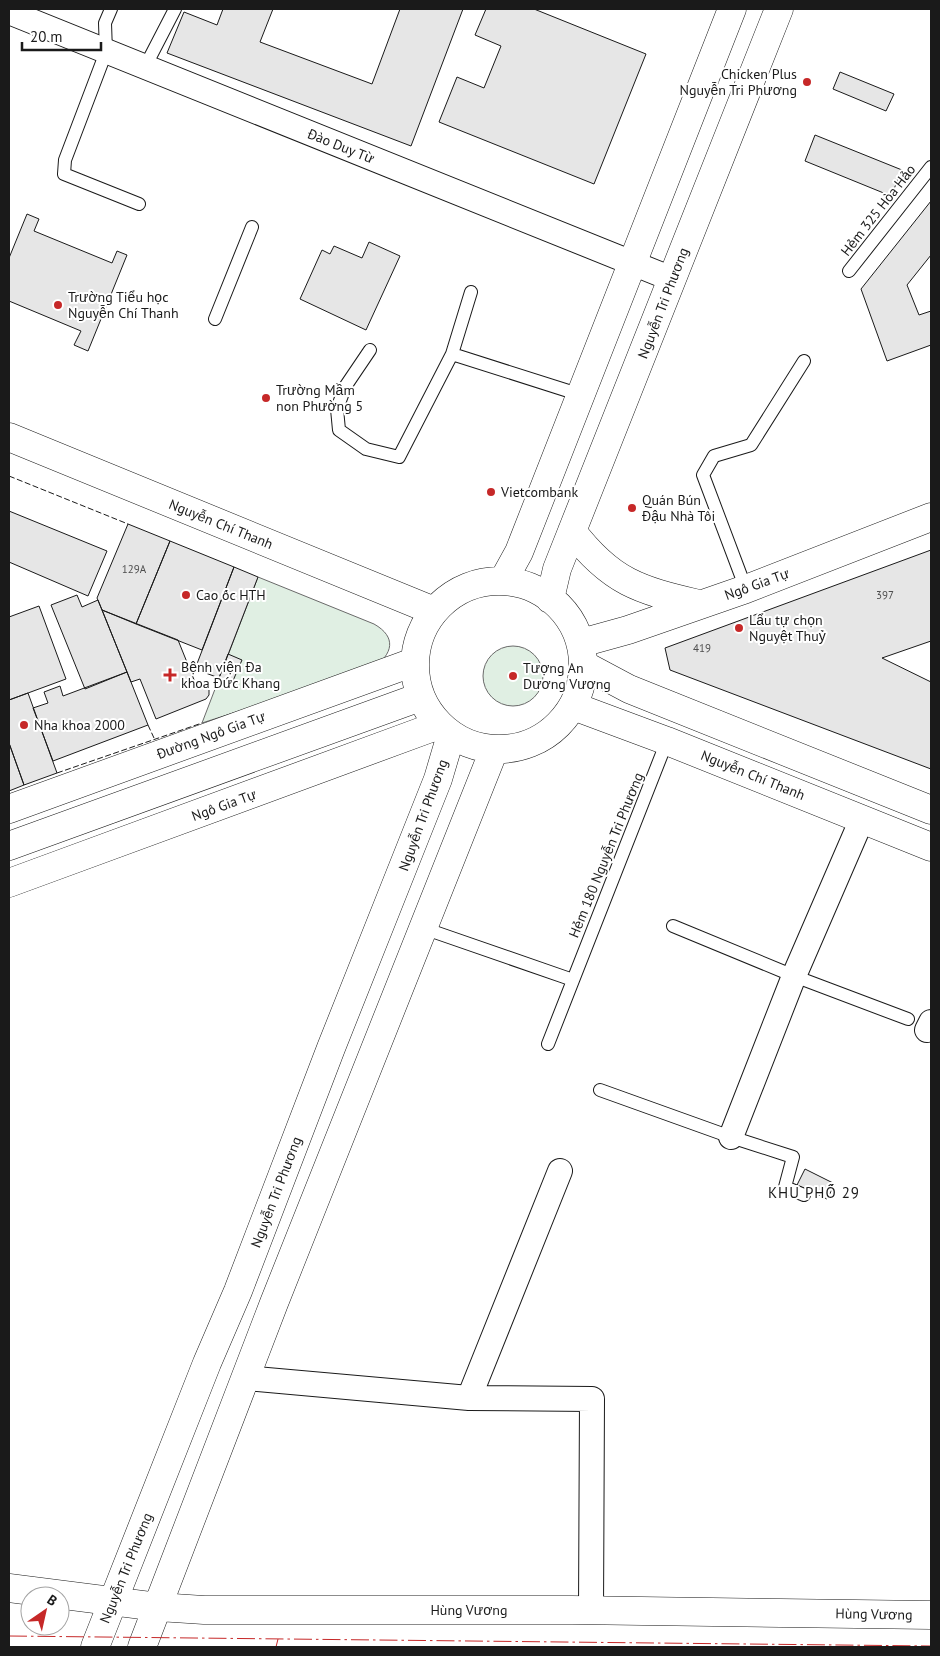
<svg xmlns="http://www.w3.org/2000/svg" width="940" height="1656" font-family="'PT Sans',sans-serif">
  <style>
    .green { fill: #e0efe3; stroke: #6a6a6a }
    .building { fill: #e6e6e6; stroke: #1a1a1a }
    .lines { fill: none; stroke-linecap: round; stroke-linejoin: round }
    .service-casing { stroke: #1a1a1a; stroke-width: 14 }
    .minor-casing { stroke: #1a1a1a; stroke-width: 26 }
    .secondary-casing { stroke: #1a1a1a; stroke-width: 29 }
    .primary-casing { stroke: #1a1a1a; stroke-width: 29 }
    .service { stroke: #fff; stroke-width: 12 }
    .minor { stroke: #fff; stroke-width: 24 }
    .secondary { stroke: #fff; stroke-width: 28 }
    .primary { stroke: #fff; stroke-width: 28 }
    .fence { stroke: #1a1a1a; stroke-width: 1; stroke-dasharray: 6 2.5; stroke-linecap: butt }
    .power { stroke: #c62828; stroke-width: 1; stroke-dasharray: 18 4 2.5 4; stroke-linecap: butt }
    .poi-dot { fill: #c62828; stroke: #fff; stroke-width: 2 }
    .labels { text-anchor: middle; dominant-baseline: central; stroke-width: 4; stroke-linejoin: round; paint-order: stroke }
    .number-label { font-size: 11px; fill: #4d4d4d }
    .poi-label { font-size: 14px; fill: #1a1a1a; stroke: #fff; text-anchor: start }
    .street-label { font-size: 14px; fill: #1a1a1a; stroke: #fff }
    .neighbourhood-label { font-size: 15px; letter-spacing: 1px; fill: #1a1a1a; stroke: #fff }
  </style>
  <rect width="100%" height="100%" fill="#fff"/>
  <path class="green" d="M258,577l116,47c23,13 19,30 -1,44l-171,55z
    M483 676a30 30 0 1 1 60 0a30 30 0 1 1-60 0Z"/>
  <path class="building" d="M223,9h50l-13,33 112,42 28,-75h63l-52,137 -244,-93 17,-41 33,13z
    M486,9h48l112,45 -52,130 -155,-62 18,-45 27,11 17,-42 -26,-11z
    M840,72l54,22 -8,17 -53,-22z
    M815,135l87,35 -11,26 -86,-35z
    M931,201v54l-24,30 12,30 12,-4v34l-44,16 -26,-72z
    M27,214l12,5 -5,12 78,32 5,-12 10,4 -39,96 -14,-6 7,-14 -72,-30v-43z
    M369,242l31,14 -34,74 -66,-31 22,-49 8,4 4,-8 28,12z
    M9,511l98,40 -19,45 -79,-34z
    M128,524l42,17 -34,83 -34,-14 -5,-12z
    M170,541l64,26 -32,83 -66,-26z
    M931,550v91l-49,17 49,24v87l-261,-99 -5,-22z
    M234,567l24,10 -39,101 -24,-9z
    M77,595l5,12 16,-7 29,72 -42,17 -34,-84z
    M39,606l27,73 -57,21v-83z
    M102,610l76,30 19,47 4,-2 5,2 3,3v5l-3,4 -50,20 -16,-40 -9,3z
    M228,654l14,6 -10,23 -13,-5z
    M127,672l21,53 -95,36 -20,-53 15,-5 -4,-11 16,-6 3,10z
    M28,693l29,80 -33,12 -15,-42v-43z
    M9,743l15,42 -15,6z
    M805,1169l30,15 -8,15 -30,-14z"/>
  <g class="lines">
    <defs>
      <path id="service" d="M111,9l-6,14 1,29 -41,108 -1,14 75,30
        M145,67l30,-58
        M849,271l82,-104
        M215,319l37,-92
        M370,350l-25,37 -8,22 2,21 27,19 33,8 53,-103 19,-62
        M452,354l129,41
        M746,589l-43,-114 11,-19 37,-11 53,-84
        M673,926l121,50 114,43
        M423,928l150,52
        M548,1044l119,-303
        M600,1090l131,47 62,20 -8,30 19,8"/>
      <path id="minor" d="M9,12l663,267
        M927,1030l4,-8
        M731,1137l63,-161 68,-157
        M245,1378l224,20 123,1 -1,212
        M469,1398l91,-227"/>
      <path id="secondary" d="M9,437l425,174
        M584,665l45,24 302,121
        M573,706l94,35 264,106"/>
      <path id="primary" d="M572,531c39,51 67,59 127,73
        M415 665a84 84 0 1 1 168 0a84 84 0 1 1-168 0Z
        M503,581l16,-29 213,-543
        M550,599l7,-30 222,-560
        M581,643l47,-13 118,-41 185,-72
        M9,809l405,-147
        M9,846l411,-149
        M9,883l430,-158
        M9,1588l149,19 46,3h368l359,5
        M95,1647l112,-284 31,-72 93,-243 107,-269 13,-44
        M142,1647l132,-344 220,-553"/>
    </defs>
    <use href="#service" class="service-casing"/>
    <use href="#minor" class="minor-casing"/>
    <use href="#secondary" class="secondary-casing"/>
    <use href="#primary" class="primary-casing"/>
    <use href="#service" class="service"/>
    <use href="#minor" class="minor"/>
    <use href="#secondary" class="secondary"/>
    <use href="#primary" class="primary"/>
    <path class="fence" d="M9,476l119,48
      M148,725l6,13
      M57,773l145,-50"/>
    <path class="power" d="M9,1636l922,10
      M276,1647l2,-8"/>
  </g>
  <g class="poi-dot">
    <circle cx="807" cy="82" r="5"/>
    <circle cx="58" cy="305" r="5"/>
    <circle cx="266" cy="398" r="5"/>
    <circle cx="491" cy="492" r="5"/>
    <circle cx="632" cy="508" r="5"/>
    <circle cx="186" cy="595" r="5"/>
    <circle cx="739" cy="628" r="5"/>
    <path d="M167.5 667.5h5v5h5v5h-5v5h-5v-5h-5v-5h5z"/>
    <circle cx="513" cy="676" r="5"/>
    <circle cx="24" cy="725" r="5"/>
  </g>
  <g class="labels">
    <g class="number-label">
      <text x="134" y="569">129A</text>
      <text x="885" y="595">397</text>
      <text x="702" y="648">419</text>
    </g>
    <g class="poi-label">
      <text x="797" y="74" text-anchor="end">Chicken Plus<tspan x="797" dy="16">Nguyễn Tri Phương</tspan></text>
      <text x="68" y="297">Trường Tiểu học<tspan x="68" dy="16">Nguyễn Chí Thanh</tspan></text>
      <text x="276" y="390">Trường Mầm<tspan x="276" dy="16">non Phường 5</tspan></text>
      <text x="501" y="492">Vietcombank</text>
      <text x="642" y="500">Quán Bún<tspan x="642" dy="16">Đậu Nhà Tôi</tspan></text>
      <text x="196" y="595">Cao ốc HTH</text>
      <text x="749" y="620">Lẩu tự chọn<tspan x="749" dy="16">Nguyệt Thuỷ</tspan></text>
      <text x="181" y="667">Bệnh viện Đa<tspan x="181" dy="16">khoa Đức Khang</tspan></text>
      <text x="523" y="668">Tượng An<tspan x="523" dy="16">Dương Vương</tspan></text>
      <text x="34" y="725">Nha khoa 2000</text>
    </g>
    <g class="street-label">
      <text transform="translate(341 146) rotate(22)">Đào Duy Từ</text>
      <text transform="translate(878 210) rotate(-52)">Hẻm 325 Hòa Hảo</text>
      <text transform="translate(663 303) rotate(-69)">Nguyễn Tri Phương</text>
      <text transform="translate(221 524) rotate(22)">Nguyễn Chí Thanh</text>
      <text transform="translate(757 584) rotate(-20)">Ngô Gia Tự</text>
      <text transform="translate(211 735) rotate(-20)">Đường Ngô Gia Tự</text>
      <text transform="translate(753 775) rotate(22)">Nguyễn Chí Thanh</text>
      <text transform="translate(224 805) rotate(-20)">Ngô Gia Tự</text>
      <text transform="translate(423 815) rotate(-70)">Nguyễn Tri Phương</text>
      <text transform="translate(606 855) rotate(-68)">Hẻm 180 Nguyễn Tri Phương</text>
      <text transform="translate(276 1192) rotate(-69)">Nguyễn Tri Phương</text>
      <text transform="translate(126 1568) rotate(-68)">Nguyễn Tri Phương</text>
      <text x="469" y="1610">Hùng Vương</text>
      <text transform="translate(874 1614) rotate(1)">Hùng Vương</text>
    </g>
    <g class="neighbourhood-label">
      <text x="814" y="1192">KHU PHỐ 29</text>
    </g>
  </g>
  <rect width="940" height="1656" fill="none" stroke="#1a1a1a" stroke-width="20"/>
  <g transform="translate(45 1611) rotate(34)"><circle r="24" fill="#ffffff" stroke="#a3a3a3"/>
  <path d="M0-4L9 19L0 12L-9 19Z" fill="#c62828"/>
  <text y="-8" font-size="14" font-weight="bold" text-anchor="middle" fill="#1a1a1a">B</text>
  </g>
  <path d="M22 42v8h79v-8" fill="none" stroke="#1a1a1a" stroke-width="2.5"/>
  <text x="30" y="42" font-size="15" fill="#1a1a1a" stroke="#ffffff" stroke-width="4" paint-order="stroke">20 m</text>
</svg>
